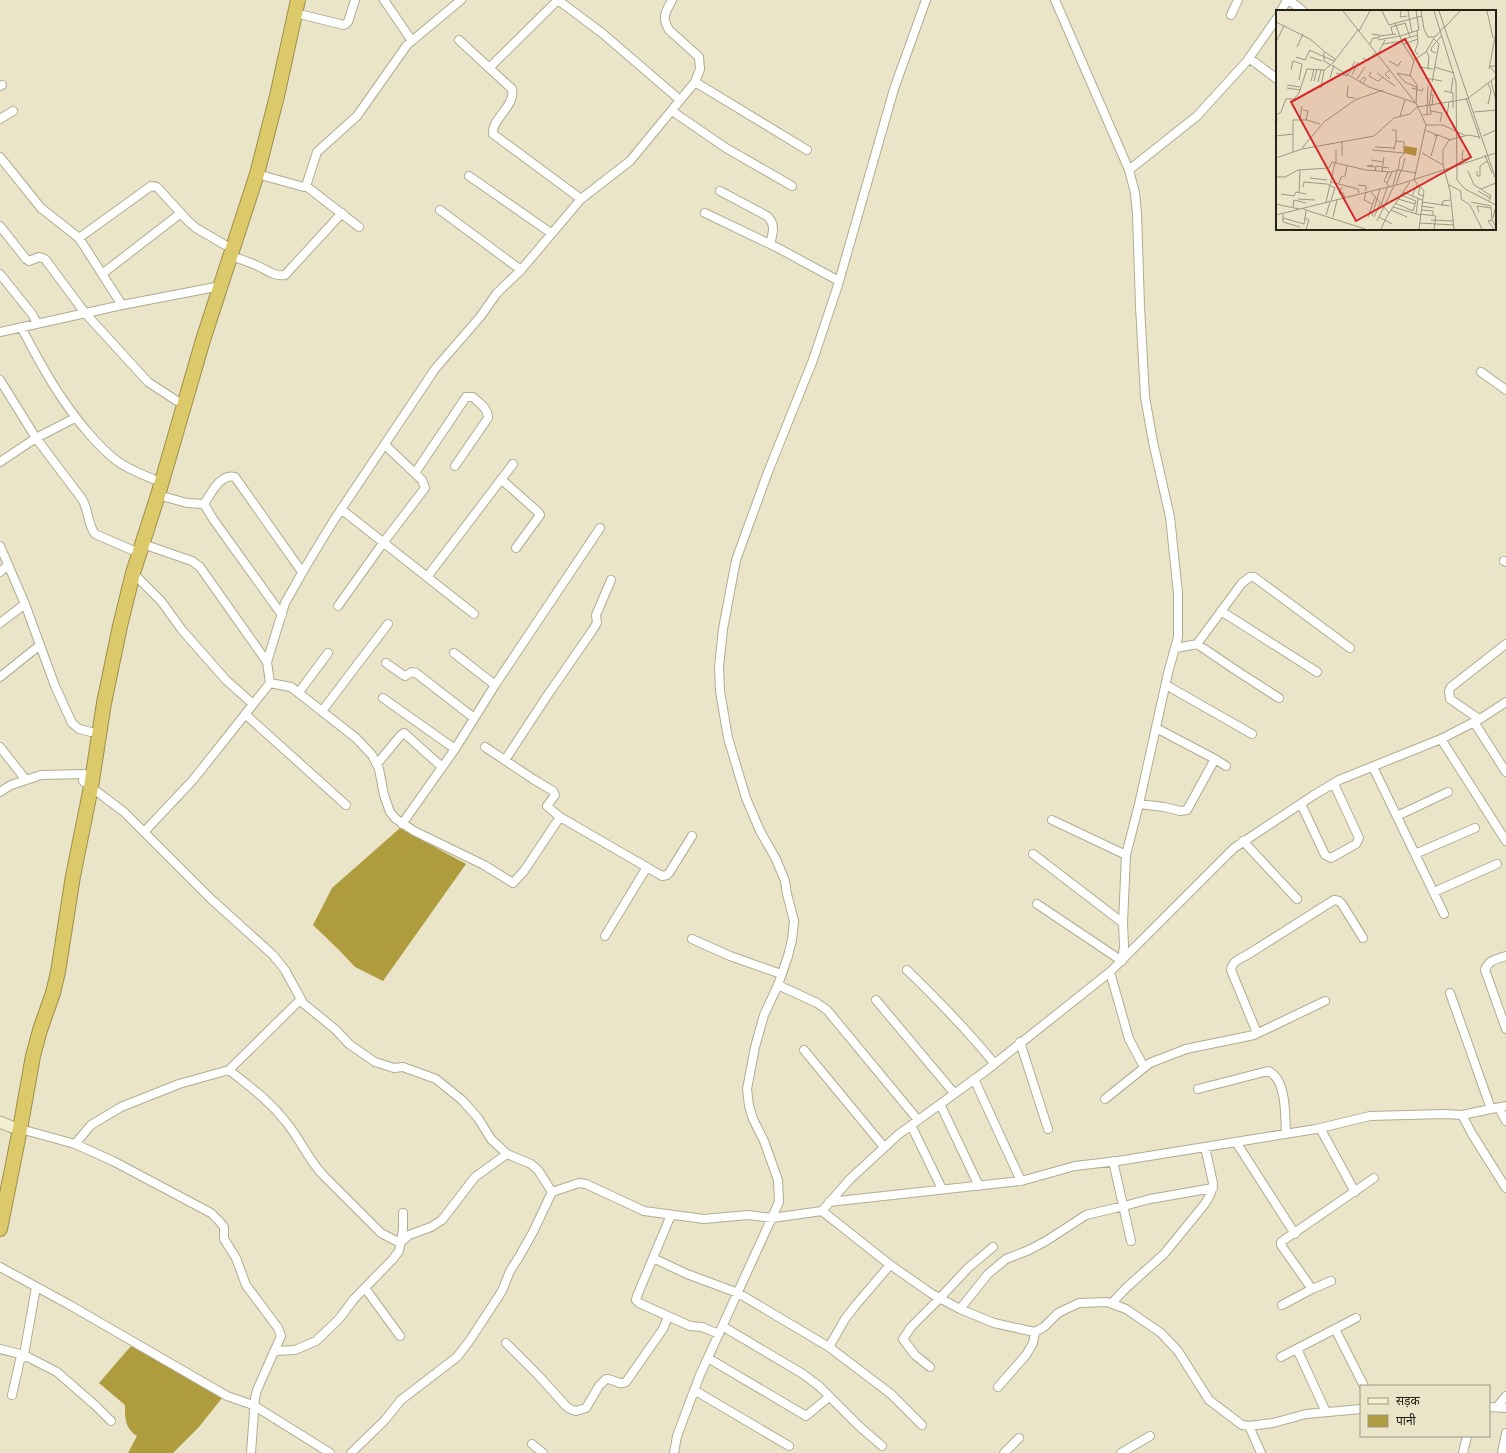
<svg xmlns="http://www.w3.org/2000/svg" width="1506" height="1453" font-family="'IBM Plex Serif','Noto Sans Devanagari',serif">
  <style>
    .water { fill: #ae9c3f }
    .lines { fill: none; stroke-linecap: round; stroke-linejoin: round }
    .street-casing { stroke: #b1ac91; stroke-width: 10 }
    .secondary-casing { stroke: #b1ac91; stroke-width: 13 }
    .highway-casing { stroke: #9c8f4d; stroke-width: 16 }
    .street { stroke: #fff; stroke-width: 8 }
    .secondary { stroke: #f4efd2; stroke-width: 11 }
    .highway { stroke: #dcc969; stroke-width: 14 }
    .inset-road { fill: none; stroke: #9b9782; stroke-width: 1 }
    .view { fill: #d62828; fill-opacity: 0.15; stroke: #d62828; stroke-width: 2 }
    .inset-edge { fill: none; stroke: #242218; stroke-width: 2 }
  </style>
  <rect width="100%" height="100%" fill="#eae5c9"/>
  <path class="water" d="M400,828l66,36 -83,117 -28,-14 -16,-17 -26,-25 19,-37z
    M131,1346l91,52 -23,29 -26,26h-45l9,-17c-12,-8 -12,-17 -12,-31l-26,-22z"/>
  <g class="lines">
    <defs>
      <path id="street" d="M384,0l28,41
        M558,0l44,33 78,67
        M1289,0l14,11
        M1281,11l6,-11
        M295,13l49,12 4,-3 7,-22
        M1231,15l7,-15
        M459,40l53,49c4,17 -21,30 -19,45l88,65
        M1249,58l28,21
        M489,68l69,-68
        M695,82l112,68
        M0,86l2,-1
        M672,111l54,37 66,38
        M0,119l13,-8
        M0,157l41,51 38,30 43,67
        M1129,170l68,-54 50,-55 30,-43
        M257,174l47,13 2,-1 11,-34 40,-36 50,-71 54,-45
        M469,176l82,57
        M306,186l53,41
        M720,191l47,25c9,8 6,17 3,28
        M440,210l81,60
        M705,213l73,35 61,33
        M0,226l26,33 3,2 10,-4 6,2 40,54 63,69 29,19
        M79,238l72,-52 6,1 31,34 8,7 29,17
        M231,256c9,3 18,6 27,10 9,4 17,11 27,9l57,-62
        M0,274l32,40 5,9
        M102,274l79,-61
        M21,327c21,40 40,75 70,109 8,9 17,18 26,25 11,8 24,13 36,18
        M0,332l122,-27 99,-19
        M1481,372l25,18
        M0,380l36,58 46,61c7,11 5,24 13,35l37,16
        M0,462l36,-24 39,-20
        M415,473l51,-76h7c6,6 15,11 15,21l-33,48
        M501,479l37,33 2,3 -24,33
        M158,495l29,8 17,1 9,15 69,96
        M204,504c7,-10 16,-31 31,-27l67,95
        M341,509l133,105
        M143,544l49,17 8,6 67,95
        M0,546l25,58 30,82 17,37 7,6 12,3
        M1504,561l2,1
        M0,572l8,-7
        M133,573l28,28 21,29 44,50 27,24
        M427,577l86,-113
        M338,606l45,-63 42,-55 -3,-8 -37,-35
        M1221,611l96,61
        M0,623l25,-19
        M1197,644l45,-61 8,-6h4l96,71
        M1176,648l21,-4 40,27 42,27
        M454,653l41,32
        M386,663l17,12 2,1 7,-4 4,1 58,45
        M0,677l40,-32
        M270,683l21,4 65,51 16,17 7,14 5,26 6,17 6,7 18,12 70,34 29,18 11,-12 36,-54 -13,-11 8,-11 -2,-4 -20,-12 -48,-32
        M1166,685l86,49
        M299,692l29,-39
        M383,698l72,51
        M322,711l66,-87
        M245,714l101,91
        M1479,719l-29,-20 -1,-8 2,-4 55,-43
        M1474,722l32,50
        M1156,728l59,31 11,7
        M1441,739l65,102
        M0,747l26,33
        M505,760l42,-64 45,-65 5,-8 -1,-8 15,-35
        M377,764l24,-29 3,-2 38,34
        M1373,767l71,147
        M83,781l41,31 86,86 63,57 12,15 18,33 33,27 13,14 26,18 19,6 9,-1 33,12 26,21 16,18 13,21 16,15 24,10 7,6 14,22
        M0,792l11,-7 30,-10 43,-1
        M1139,804l25,3 16,4 7,-1 28,-51
        M1301,804l24,51 6,3 25,-14 3,-6 -25,-54
        M1397,816l51,-24
        M560,817l102,59 5,-1 2,-2 23,-37
        M1052,820l74,35
        M402,824l53,-75 40,-64 105,-157
        M144,832l49,-52 77,-97 -3,-21 18,-59 21,-37 28,-46 101,-151 45,-52 17,-24 24,-23 60,-71 49,-38 65,-79 5,-13 -1,-12 -30,-27c-8,-14 -3,-18 3,-30
        M1243,841l54,58
        M1033,854l90,69
        M1415,854l60,-26
        M1434,892l63,-28
        M1037,904l85,57 2,-15 -1,-23 3,-68 13,-51 29,-131 10,-36v-44l-8,-76 -17,-75 -8,-45 -5,-91 -3,-92 -2,-21 -6,-23 -74,-170
        M605,936l42,-69
        M692,939l38,17 51,18
        M1506,956c-9,3 -18,4 -21,14l21,59
        M907,970c31,30 60,60 87,93
        M1110,972l19,67 15,28
        M778,985l39,18 10,7 91,110
        M1450,993l41,116
        M876,1000l78,93
        M1257,1033l-26,-63c1,-9 9,-11 16,-15l87,-55 5,1 3,3 21,34
        M1020,1042l28,87
        M804,1050l80,97
        M229,1070c21,17 40,30 57,52 14,17 22,37 37,53l58,58 19,10 9,-8 22,-8 11,-7 33,-43 32,-23
        M974,1079l47,102
        M1198,1089l70,-18c19,8 17,45 18,63
        M1105,1099l45,-36 36,-14 68,-14 71,-34
        M940,1104l39,82
        M1499,1108l7,13
        M1462,1115l10,19 34,54
        M911,1125l31,64
        M17,1128l58,16 16,-19 30,-18 58,-23 50,-14 72,-71
        M1320,1128l35,64
        M1236,1142l59,92
        M75,1144l38,17 98,52 8,8 5,6v12l12,19 10,27 32,43 3,8 -24,54 -2,8 -4,55
        M1113,1161l18,80
        M829,1202l192,-21 54,-15 43,-5 198,-32 54,-13 74,-2 18,1 44,-9
        M822,1211l67,53 43,30 28,15 34,14 41,9 9,-5 14,-14 21,-10 28,-1 19,7 35,24 17,18 31,49 33,25 7,1 24,-3 33,-9 55,-5
        M671,1215l-34,81 -1,4 3,3 51,23 12,1 17,7
        M653,1258l34,16 51,19 91,54 62,47 31,31
        M0,1267l68,37 159,92 26,9 77,48
        M365,1288l35,48
        M1312,1289l-31,-44v-3l93,-64
        M1112,1303l14,-15 38,-34 40,-49c5,-7 9,-14 9,-22l-8,-36
        M1282,1305l30,-16 19,-8
        M960,1309l28,-35 18,-15 23,-9 17,-9 40,-26 38,-9 26,-7 63,-11
        M722,1326l81,48 16,12 40,40 23,20
        M1335,1329l29,57
        M506,1343l32,32 28,31 4,3 6,2 10,-3 13,-22 7,-7c7,-1 12,7 20,3l37,-53 5,-12
        M829,1347l16,-28 10,-13 35,-41
        M0,1349l24,6 12,-68
        M1297,1349l29,63
        M275,1351l20,-1 21,-9 23,-22 15,-20 39,-40 6,-8 4,-22v-16
        M1281,1357l75,-39
        M708,1358l98,58 23,-19
        M930,1367l-15,-12 -12,-16 8,-12 29,-29 28,-30 25,-21
        M998,1387l28,-32 7,-12 2,-11
        M694,1390l95,56
        M12,1395l8,-35 4,-5 33,17 39,34 15,15
        M1489,1407l17,1
        M1497,1407l9,-11
        M1249,1426l12,27
        M532,1444l11,9
        M351,1453l34,-33 16,-20 56,-43 13,-17 32,-49 8,-20 9,-14 14,-25 19,-40 27,-9 7,1 58,27 60,8 44,-4 24,3 50,-7 28,-32 49,-45 84,-61 127,-101 124,-124 80,-53 25,-15 102,-41 39,-20 26,-17
        M674,1453l3,-17 23,-61 79,-173 -1,-22 -14,-39 -11,-22 -4,-13 -2,-17 8,-42 9,-32 14,-30 10,-29 4,-16 2,-19 -7,-27 -2,-13 -9,-22 -16,-28 -14,-33 -18,-60 -8,-47 -1,-24 4,-38 13,-69 32,-88 45,-112 25,-75 56,-196 32,-89
        M1004,1453l15,-15
        M1121,1453l29,-17
        M1463,1453l4,-17
        M1502,1453l4,-20"/>
      <path id="secondary" d="M0,1122l12,5"/>
      <path id="highway" d="M0,1229l20,-100 13,-73 7,-26 13,-37 5,-21 15,-96 18,-89 13,-84 16,-77 13,-53 25,-78 45,-155 54,-166 20,-78 21,-96"/>
    </defs>
    <use href="#street" class="street-casing"/>
    <use href="#secondary" class="secondary-casing"/>
    <use href="#highway" class="highway-casing"/>
    <use href="#street" class="street"/>
    <use href="#secondary" class="secondary"/>
    <use href="#highway" class="highway"/>
  </g>
  <g transform="translate(1276 10)">
    <rect width="220" height="220" fill="#eae5c9"/>
    <path d="M128,136l13,2 -1,8 -12,-3z" fill="#ae9c3f"/>
    <path class="inset-road" d="M67,1l15,19M106,1l7,14 33,-9M125,1l-1,6 7,-1M132,1l4,22M145,1l3,18 4,8h7l9,-10M158,1l22,71 1,98 8,9 31,16M163,1l57,169M211,1l6,27M0,12l34,17 14,12v10l45,26 47,16 10,22h17l23,11M119,13l7,19 12,19 -4,14 7,10 -1,18M129,13l5,14M169,17l15,-16M83,21l11,-20M141,21l1,12 -3,8 3,4M117,25l-2,-8 15,-4M103,26l17,-2M124,26l19,-6 -3,-19M102,30l22,-4M125,30l17,-5M0,32l8,-16M94,34l3,-6h6v-3l-7,-1M107,34l19,-3M128,34l14,-5M21,37l6,-13M33,40l25,11M150,41l3,5 -1,13M49,42l10,7M160,43l-5,-2 1,-4 10,-12M102,44l7,-14M20,47l9,3 5,-10M34,47l12,4M87,48l5,3 8,-9M138,50l12,-8 8,-14M113,51l9,5 3,-5M56,54l26,-34 57,72M143,57l14,2M158,57l20,6M213,59l7,-37M15,60l2,-9 9,3 -3,16M114,60l-5,4 5,5M95,62l-2,4 9,5 5,-4M60,63l11,3 1,-3M73,63l6,-12M101,63l18,13M121,63l8,9 13,6M121,63l14,3M219,63l-5,-7h6M76,65l6,-13M54,68l4,-13M149,68l17,3M81,69l8,-12M35,71l3,-12M38,71l3,-12M84,71l4,-4 2,2 -3,4M215,71l5,19M42,72l3,-12M156,72l7,-38 -6,-6M212,73l3,8 -3,13M11,75l13,2M72,76l-1,11 8,1M11,78l13,2M45,78l3,-18M136,78l10,3 1,-3M168,81l9,2v15M175,82l2,-14M154,84l3,1 -1,11M190,88l14,41M153,96l3,-18M27,100l5,1 -2,9M155,101l11,2 -2,9M198,102l22,-2M151,104l1,-28M0,105l5,-3 5,-13h8l5,-6 8,-24 18,1 6,-6M147,105l8,-1 -1,-8M124,106l5,-16M171,106l2,-14M24,109l2,-13M0,120l1,-12M116,120h4v11M149,120l12,5 -6,21M0,126l17,-2M158,126l4,-1 13,5M207,126l13,-6M66,132v14M99,137l19,1M26,138l22,-26 31,-22 28,-10M96,140l32,3M118,140l2,-9 8,1v12l-4,4 -2,12M187,140l-1,10 4,-1M17,142v-32h14l13,4M146,143l21,12 7,26 4,38M209,145l7,18M0,148l26,-9 72,-13 20,-18 16,-4 7,-7 50,-8 29,-22M95,150l12,2M60,153v-13M97,155l-6,1 9,1M167,155v-15l6,-10 19,-5 11,2M126,160l3,-12M99,161l1,-5 13,2M192,161l6,14 7,4M201,161v5h3v-10l7,-5M106,162l2,-15M0,167h9l13,-7 31,-2 3,-6 34,8 25,2 7,-2 18,3M34,168l17,2M138,170l12,-55M138,170l10,11 -5,38M55,172l27,7 1,4M63,173l2,-6 4,-1 2,-10M111,173l-3,-2 4,-9M82,175l8,1v5M117,175l4,-14M120,175l5,-15M173,175l12,6v8l9,6 12,24M27,177l1,-5 23,2 8,4M66,177l-3,6h4l2,4M113,177l-2,-4 5,-11M144,177l-2,7 5,2M94,181l19,22M202,181l12,7M23,182l1,-23M90,182l-2,8 8,4M127,182l19,8M5,184l13,2 2,-4 10,2M136,186l5,-11M22,189l17,1M122,189l17,5M55,191l4,-14M213,191l2,-5 -10,-7 15,-6M50,192l9,-39M146,192l28,4M195,192l20,4M119,193l18,8 3,-10 -15,-6M0,194l23,5M105,195l6,-17M145,196l13,2M166,196l1,-5 7,-1M17,197l1,-7 12,3M117,197l27,8M215,197l1,13M27,199l62,20M115,200l16,7M145,200l12,1v4M203,202l-2,-6 14,2M7,204v8l17,5M140,204l2,-15M144,204l16,2 -2,13M0,205l124,-31 96,-31M50,205l4,-13M96,206l8,-27M57,207l4,-17M92,207l7,-19M98,207l6,-13M103,207l13,7M7,208l21,6 2,-13M29,208l4,2 -3,9M217,208l3,-13M155,210l22,1M101,211l17,-35M143,213l35,2M105,219l6,-13 23,-34M218,219l-6,-8 4,-1 4,7"/>
    <path class="view" d="M129,29l66,118 -115,64 -65,-119z"/>
    <rect width="220" height="220" class="inset-edge"/>
  </g>
  <rect x="1360" y="1385" width="130" height="52" fill="#eae5c9" stroke="#9b9782"/>
  <rect x="1368" y="1398" width="20" height="6" fill="#f4efd2" stroke="#9b9782"/>
  <text x="1396" y="1405" font-size="12" fill="#242218">सड़क</text>
  <rect x="1368" y="1415" width="20" height="12" fill="#ae9c3f" stroke="#9b9782"/>
  <text x="1396" y="1425" font-size="12" fill="#242218">पानी</text>
</svg>
